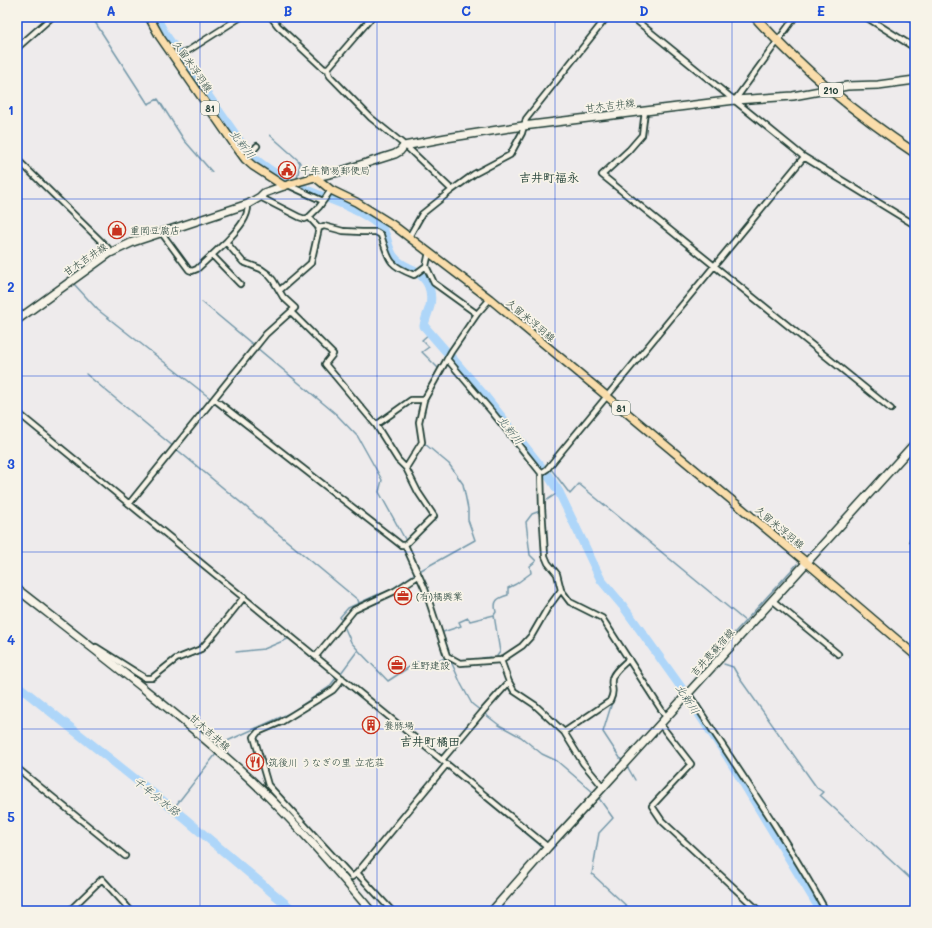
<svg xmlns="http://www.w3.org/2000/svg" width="932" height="928" font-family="Mali,'Klee One',sans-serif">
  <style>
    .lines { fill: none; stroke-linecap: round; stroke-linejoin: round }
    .stream { stroke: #7599aa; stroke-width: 1.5 }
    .river { stroke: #aed6f9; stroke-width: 9 }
    .minor-casing { stroke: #1f3d34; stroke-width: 8 }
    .secondary-casing { stroke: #1f3d34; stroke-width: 10 }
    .primary-casing { stroke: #1f3d34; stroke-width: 10 }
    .trunk-casing { stroke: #1f3d34; stroke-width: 11 }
    .minor { stroke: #f7f3e8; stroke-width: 4.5 }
    .secondary { stroke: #f7f3e8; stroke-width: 7 }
    .primary { stroke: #faddab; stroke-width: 7 }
    .trunk { stroke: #faddab; stroke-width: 8 }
    .grid { fill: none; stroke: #1d4ed8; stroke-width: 1; stroke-opacity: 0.55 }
    .labels { text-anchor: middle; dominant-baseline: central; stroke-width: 3.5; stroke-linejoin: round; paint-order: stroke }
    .shield { fill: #f7f3e8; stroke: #60746a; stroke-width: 1 }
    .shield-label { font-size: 9px; font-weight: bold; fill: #1f3d34 }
    .street-label { font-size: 10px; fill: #1f3d34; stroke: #f7f3e8 }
    .poi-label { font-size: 10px; fill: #1f3d34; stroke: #f7f3e8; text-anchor: start }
    .water-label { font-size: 11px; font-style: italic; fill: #3c5c5b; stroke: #f7f3e8 }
    .quarter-label { font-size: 12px; font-weight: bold; fill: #1f3d34; stroke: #f7f3e8 }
    .neatline { fill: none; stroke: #1d4ed8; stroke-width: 1.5 }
    .grid-label { font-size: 13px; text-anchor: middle; font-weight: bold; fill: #1d4ed8 }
  </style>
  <rect width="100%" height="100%" fill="#eeebec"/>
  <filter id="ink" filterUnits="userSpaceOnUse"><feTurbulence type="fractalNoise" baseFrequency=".025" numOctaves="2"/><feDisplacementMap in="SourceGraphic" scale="8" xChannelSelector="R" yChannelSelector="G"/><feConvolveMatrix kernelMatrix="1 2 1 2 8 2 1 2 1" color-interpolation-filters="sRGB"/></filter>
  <g filter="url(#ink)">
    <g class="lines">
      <path class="stream" d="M94,17l-1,2 55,85 10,-5 26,41 28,32
        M902,17l13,7
        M270,135l28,25 2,3 -3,16
        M74,284l24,26 112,88
        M202,302l134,112 22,23 24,43 -3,12 27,49
        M86,374l272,226 1,3
        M423,398l16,-29 -17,-17 7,-5 -7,-7 8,-7
        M17,415l74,61
        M425,444l24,20 14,20 5,25v11l7,20 -61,34 -28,19 -7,1 -31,14 -8,9 11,25 7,8 30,31 29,-19 13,3 13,-6 8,3
        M551,469l19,25 9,-10 166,137
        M544,502l15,-10
        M426,509l5,7
        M434,521l1,-1
        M426,527l5,-4
        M408,545l6,15
        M427,589l23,66
        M494,615l6,37 -3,4
        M443,632l18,-6 -2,-4 9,-4 2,3 24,-6 2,-3c-3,-11 1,-14 12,-17v-7l8,-4 15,-11 -1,-7 6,-5 -6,-6 -4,-33 6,-8 8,-3
        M293,642l46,37
        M236,652l28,-3 26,-11 -6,-4
        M716,653l81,-89
        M482,658l8,-1
        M450,659l11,25 11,20 27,21 22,12 21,17 15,7 37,32
        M724,664l9,3 7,12 77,109 6,4 -3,3 95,88
        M341,673l17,-23
        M614,680l3,-6
        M344,683l5,4
        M614,696l-11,36 19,29
        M225,742l65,-29 39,-26 7,-9
        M627,766l8,14
        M598,797l15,21 -14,15 -7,41 40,37
        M488,801l54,46
        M173,809l43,-55"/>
      <path class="river" d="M156,17l9,17 84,120c15,13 33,25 51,33 26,12 56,19 79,38 10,9 7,22 15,32 6,8 12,9 20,13 14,9 19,20 16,36 -2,7 -5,13 -6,20l61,70 65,82 9,14 42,88 22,26 60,84 44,66 94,155
        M17,685l166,132 111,94"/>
      <defs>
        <path id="minor" d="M271,17l7,9 45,42 5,2 2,6 41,42 31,25 2,3 4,2 44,42 22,-16 36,-19 12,-22 4,-14 81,-102
          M632,17l172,140 111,68
          M866,17l49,31
          M17,48l35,-31
          M175,59l66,-42
          M328,70l1,-3 43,-50
          M735,100l60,-83
          M645,111l-3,24 -13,15 -27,25 289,234
          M17,159l91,89 2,5
          M245,159l12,-13
          M288,185l35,16
          M260,197l39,20 6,2 4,-2 10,11
          M309,217l10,-10 12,-17
          M319,228l5,-2 19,5 19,1h14l5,3c8,25 7,30 33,40l12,-9 3,-14
          M161,232l28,38 3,1 5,-2 29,-27
          M409,237l13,-23 30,-24
          M212,255l28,29
          M426,266l8,17 43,31
          M280,290l31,-27 8,-35
          M291,312l42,42 -8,10 51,61
          M447,359l46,54 48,60 1,35 3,48 3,7 9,11 4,16 9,12 32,16 64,99
          M214,399l187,146h4l20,44 22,67 13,7 41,-3 21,-14 10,-11 15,-26 14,-19
          M17,412l531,435
          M406,468l-8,-8 -22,-35 35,-25h13
          M541,473l6,-4 257,-312
          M129,504l137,-170 29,-26 -12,-11 -10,-17 -5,-6 -7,-5 -18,-7 -17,-20c9,-10 23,-23 22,-38
          M913,540l2,2
          M405,545l29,-29 -16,-24 -12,-24 16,-26 -3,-20 5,-22 27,-48 26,-38 13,-15
          M772,600l66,54
          M96,647l49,31h7l24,-19 25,-10 15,-17 28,-35
          M316,656l38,-46 41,-19 23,-15
          M501,660l8,22 5,9 21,14 29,27 19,31 20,24
          M342,678l-3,5 -6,7 -52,32 -23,10 -4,5 14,48 84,92 5,-4 90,-109
          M688,693c47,72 97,143 138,218
          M660,724l31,40 -39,42 10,15 97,90
          M564,732l46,-31c6,-12 0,-13 2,-22 1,-7 12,-15 17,-20
          M442,760l42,-50 25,-28
          M17,768l108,88
          M357,873l35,38
          M17,907l4,4
          M69,911l33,-32 29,32"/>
        <path id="secondary" d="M315,177l23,-5 57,-18 5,-3 4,-5 42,-8 77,-12 212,-26 58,-4 54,-10 31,-1 37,-5
          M17,320l93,-67 23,-11 115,-38 12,-7 4,-4 20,-7
          M17,589c78,61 157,121 231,188 44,41 84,88 123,134
          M492,911l56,-64 47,-51 320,-353"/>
        <path id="primary" d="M149,17l11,20 74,107 11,15 8,7 31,20 31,-9 16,13 25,12 37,23 97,74 316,263 109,93"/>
        <path id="trunk" d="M755,17c47,52 101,97 160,136"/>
      </defs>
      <use href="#minor" class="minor-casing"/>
      <use href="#secondary" class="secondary-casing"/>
      <use href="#primary" class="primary-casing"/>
      <use href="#trunk" class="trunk-casing"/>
      <use href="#minor" class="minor"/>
      <use href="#secondary" class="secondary"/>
      <use href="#primary" class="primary"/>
      <use href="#trunk" class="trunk"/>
    </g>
  </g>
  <path class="grid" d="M200,17v894M377,17v894M555,17v894M732,17v894M17,199h898M17,376h898M17,552h898M17,729h898"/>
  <defs>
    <symbol id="civic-ring" viewBox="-11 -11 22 22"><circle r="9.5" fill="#f7f3e8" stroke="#c8321e" stroke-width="1.5"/><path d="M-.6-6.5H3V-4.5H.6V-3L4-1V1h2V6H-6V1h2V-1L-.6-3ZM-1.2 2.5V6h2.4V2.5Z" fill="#c8321e"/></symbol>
    <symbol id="shop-ring" viewBox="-11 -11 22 22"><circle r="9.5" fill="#f7f3e8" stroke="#c8321e" stroke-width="1.5"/><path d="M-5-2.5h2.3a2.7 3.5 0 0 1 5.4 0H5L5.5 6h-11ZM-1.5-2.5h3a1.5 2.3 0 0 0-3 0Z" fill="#c8321e"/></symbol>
    <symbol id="office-ring" viewBox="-11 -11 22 22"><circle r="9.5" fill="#f7f3e8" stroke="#c8321e" stroke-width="1.5"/><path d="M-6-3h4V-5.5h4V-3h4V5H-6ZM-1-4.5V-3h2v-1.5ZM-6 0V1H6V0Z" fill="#c8321e"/></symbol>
    <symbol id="building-ring" viewBox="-11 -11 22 22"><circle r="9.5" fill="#f7f3e8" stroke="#c8321e" stroke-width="1.5"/><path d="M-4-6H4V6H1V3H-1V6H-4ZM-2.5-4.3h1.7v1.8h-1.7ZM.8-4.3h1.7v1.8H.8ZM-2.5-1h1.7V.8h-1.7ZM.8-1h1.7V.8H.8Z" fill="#c8321e"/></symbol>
    <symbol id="restaurant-ring" viewBox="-11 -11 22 22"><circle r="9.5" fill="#f7f3e8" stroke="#c8321e" stroke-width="1.5"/><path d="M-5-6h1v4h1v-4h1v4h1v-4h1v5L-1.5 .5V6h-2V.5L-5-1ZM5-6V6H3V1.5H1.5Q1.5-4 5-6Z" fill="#c8321e"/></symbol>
  </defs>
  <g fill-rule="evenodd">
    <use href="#civic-ring" x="277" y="160" width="20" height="20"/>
    <use href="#shop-ring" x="107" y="220" width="20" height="20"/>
    <use href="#office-ring" x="393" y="586" width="20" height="20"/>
    <use href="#office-ring" x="387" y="655" width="20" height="20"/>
    <use href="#building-ring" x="361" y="715" width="20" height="20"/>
    <use href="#restaurant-ring" x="245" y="752" width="20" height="20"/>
  </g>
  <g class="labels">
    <g class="shield">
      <rect x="819" y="83" width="24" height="14" rx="3"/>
      <rect x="201" y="101" width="18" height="14" rx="3"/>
      <rect x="612" y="401" width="18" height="14" rx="3"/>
    </g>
    <g class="shield-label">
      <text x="831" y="90">210</text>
      <text x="210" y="108">81</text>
      <text x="621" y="408">81</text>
    </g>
    <g class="street-label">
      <text transform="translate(193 66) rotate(55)">久留米浮羽線</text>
      <text transform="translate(610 105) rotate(-7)">甘木吉井線</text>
      <text transform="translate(85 259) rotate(-34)">甘木吉井線</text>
      <text transform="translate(531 320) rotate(40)">久留米浮羽線</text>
      <text transform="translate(780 527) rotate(40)">久留米浮羽線</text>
      <text transform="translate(712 652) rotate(-48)">吉井恵蘇宿線</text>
      <text transform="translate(210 732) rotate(41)">甘木吉井線</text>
    </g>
    <g class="poi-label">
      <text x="300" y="170">千年簡易郵便局</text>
      <text x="130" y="230">重岡豆腐店</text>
      <text x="416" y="596">(有)橘興業</text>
      <text x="410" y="665">生野建設</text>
      <text x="384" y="725">養豚場</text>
      <text x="268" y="762">筑後川 うなぎの里 立花荘</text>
    </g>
    <g class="water-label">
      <text transform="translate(243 144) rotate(52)">北新川</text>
      <text transform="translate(511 430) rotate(52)">北新川</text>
      <text transform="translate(688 699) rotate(57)">北新川</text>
      <text transform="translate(157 796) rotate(38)">千年分水路</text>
    </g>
    <g class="quarter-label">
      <text x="549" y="177">吉井町福永</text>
      <text x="430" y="741">吉井町橘田</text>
    </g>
  </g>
  <rect width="932" height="928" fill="none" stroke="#f7f3e8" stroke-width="44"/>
  <rect x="22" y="22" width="888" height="884" class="neatline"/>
  <g class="grid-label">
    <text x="111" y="16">A</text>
    <text x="288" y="16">B</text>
    <text x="466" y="16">C</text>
    <text x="644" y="16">D</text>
    <text x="821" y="16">E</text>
    <text x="11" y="115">1</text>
    <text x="11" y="292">2</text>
    <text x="11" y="469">3</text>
    <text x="11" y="645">4</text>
    <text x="11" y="822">5</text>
  </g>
</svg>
